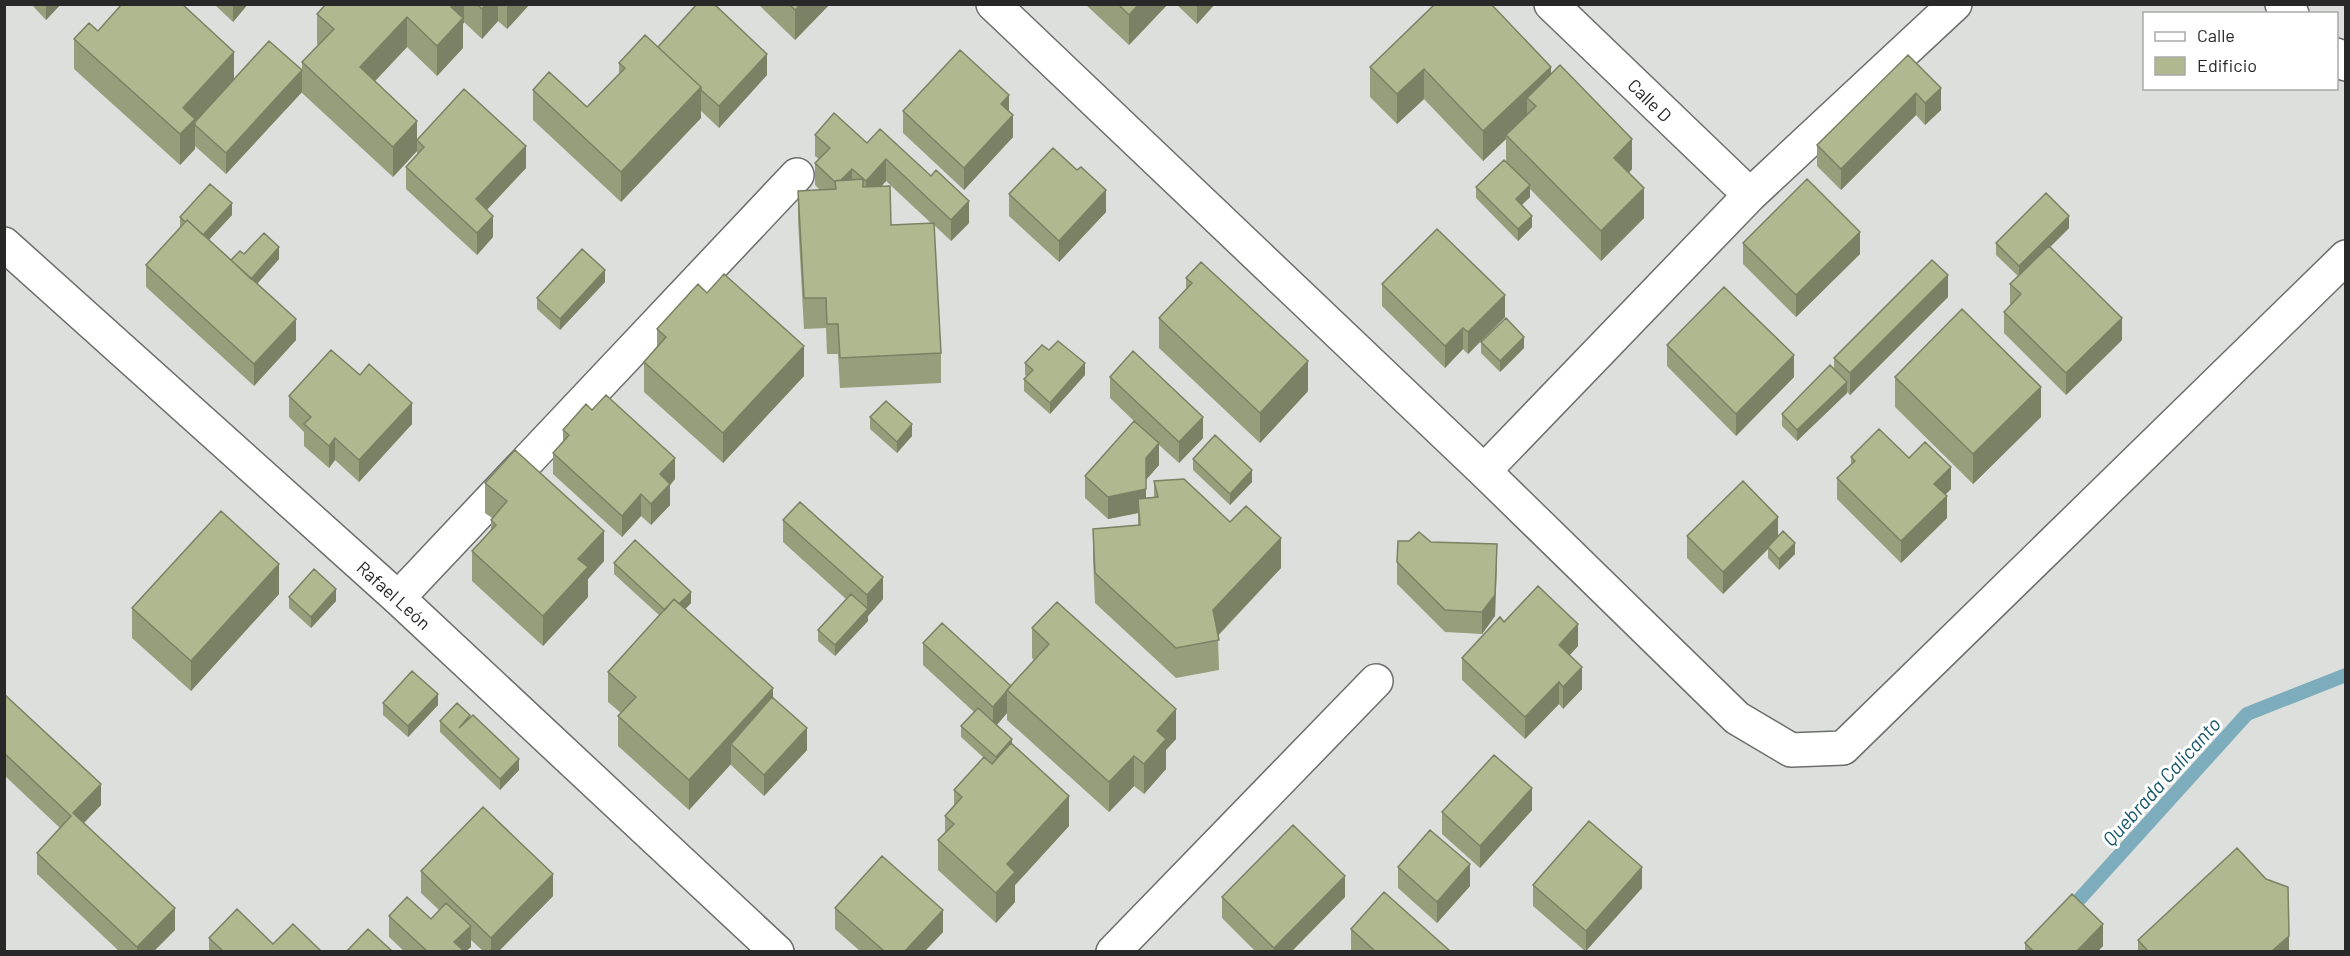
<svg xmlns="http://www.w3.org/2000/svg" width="2350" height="956" font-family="Barlow,sans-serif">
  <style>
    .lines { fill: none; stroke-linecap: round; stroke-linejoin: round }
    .stream { stroke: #7dadbd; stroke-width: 14 }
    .street-casing { stroke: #6c6e6c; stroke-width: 36 }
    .street { stroke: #fff; stroke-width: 33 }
    .wall { fill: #979e7b; fill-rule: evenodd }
    .shaded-wall { fill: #7b8164 }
    .building { fill: #b0b88f; stroke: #7b8164; stroke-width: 1.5 }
    .labels { text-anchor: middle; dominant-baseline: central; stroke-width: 6; stroke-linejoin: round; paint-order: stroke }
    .street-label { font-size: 18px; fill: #272827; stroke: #fff }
    .water-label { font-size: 20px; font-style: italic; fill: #145667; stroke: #fff }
  </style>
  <rect width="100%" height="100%" fill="#dcdfdc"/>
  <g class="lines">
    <path class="stream" d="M2066,914l181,-200 99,-39"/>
    <defs>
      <path id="street" d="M993,4l491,467 253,247 54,32 52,-2 503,-491
        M1551,4l199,191
        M2282,4l10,10
        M2336,55l10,9
        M4,244l394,354 379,354
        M1484,471l266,-276 205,-191
        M398,598l399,-423
        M1113,952l263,-271"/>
    </defs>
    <use href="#street" class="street-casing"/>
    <use href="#street" class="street"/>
  </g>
  <path class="wall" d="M31,4h30l-15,16z
    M214,4h34l-15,18z
    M326,4h204l-23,25 -9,-8 -16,18 -18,-17 -1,2v24l-26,28 -30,-29 -32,34 42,70 -24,26 -91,-84v-31l17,-16 -2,-2v-30z
    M758,4h72l-35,36z
    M1085,4h83l-39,41z
    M1176,4h39l-18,20z
    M98,31l136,49 68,12 -76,82 -31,-28v3l-15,16 -106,-96v-30z
    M658,47l109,28 -48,53 -18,-17v7l-80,84 -88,-82v-30l54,17 32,-33v-11z
    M1908,55l33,55 -16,15 -9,-10 -75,75 -24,-24v-21z
    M1370,67l181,7 81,95 -3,4 15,45 -43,43 -71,-72v8l-8,8 10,22 -14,14 -42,-43v-11l30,-25v-23l-23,22 -59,-62 -27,25 -27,-27z
    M903,111l106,1 4,25 -49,53 -61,-57z
    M815,135l52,8 102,80 -18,18 -17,-16 7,128v30l-101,5 -2,-34h-11l-1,-26 -22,1 -6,-108v-30l22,-1 -5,-5v-22l4,-4 -4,-3zM886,181l45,42 -40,2 -10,-38z
    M417,140l109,28 -39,42 6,27 -16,18 -71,-66v-22l11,-12z
    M1009,194l97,18 -47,50 -50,-46z
    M232,215l-23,25 22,20 13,-6 35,5 -22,25 39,56 -42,46 -108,-99v-22l34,-37v-11z
    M2069,228l-19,19 72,93 -56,55 -62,-62v-21l6,-6v-22l8,-8 -22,-21v-12z
    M1743,243l117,11 -64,63 -53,-53z
    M1186,278l122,113 -48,52 -101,-95v-30l27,-28z
    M605,282l-45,48 -23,-21v-11z
    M1382,284l123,33 -37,37 -5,-5 -18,19 -63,-62z
    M1948,297l-98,98 -3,-3v1l-50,48 -15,-15v-12l52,-45v-11z
    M657,329l147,47 -81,87 -79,-71v-30l13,-15z
    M1481,342l43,6 -24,24 -19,-19z
    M1667,345l127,32 -58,59 -69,-70z
    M1049,350l36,25 -35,39 -26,-23v-12l3,-3 -2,-1v-12z
    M1110,377l93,61 -24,25 -20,-18v20l-13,14v19l8,-1v-16l127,87 -63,68 1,34 -43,8 -81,-75 -2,-44v-30l45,-4v-12l-30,6 -23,-21v-22l51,-53 -26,-25z
    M1895,377l146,40 -68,67 -78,-77z
    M289,396l123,28 -53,58 -24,-22 -6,8 -25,-22v-14l-15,-15z
    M870,417l42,19 -15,17 -27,-24z
    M563,430l112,49 -5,6v20l-19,20 -10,-9 -19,21 -69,-63v-21l10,-11z
    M1851,457l58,1 42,31 -6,6 2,23 -46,45 -64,-64v-21l14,-14z
    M1193,459l59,23 -22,23 -37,-35z
    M485,483l119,78 -16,18v18l-45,49 -71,-65v-30l19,-20v-11l1,-2 -7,-5z
    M783,520l100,79 -15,17v5l-33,35 -17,-15v-11l28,-31 -63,-57z
    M1778,535l17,19 -16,16 -11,-12v-9l-45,45 -36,-36v-22z
    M1431,542l66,24 -2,50 -13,18 -37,-2 -48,-48v-22z
    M614,563l77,40 -6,6 88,88 34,53 -43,46 -33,-31v-1l-42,46 -71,-64v-30l3,-3 -13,-11v-30l52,-56 -46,-42z
    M279,594l-88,97 -59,-53v-30z
    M289,597l47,4 -25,27 -22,-20z
    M1504,622l74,24 -9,9 13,34 -19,20 -4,-5 -34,35 -63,-59v-22z
    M1032,628l144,111 -10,11v19l-22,25 -10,-8 -25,26 -102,-92v-7l-10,12 15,20 57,81 -54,59v17l-19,21 -58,-53v-30l7,-7v-17l9,-10v-16l30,-32 -23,-21v-11l13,-14 -51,-47v-22l88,43 23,-26 -2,-2z
    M4,694l97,111 -17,18 91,107 -21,21h-35l-82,-77v-21l23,-25 -56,-53z
    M383,703l55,2 -30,32 -25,-22z
    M470,717l49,53 -19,20 -60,-58v-11z
    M1532,810l-52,58 -38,-34v-22z
    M1398,867l72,19 -33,37 -39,-35z
    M421,871l132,25 -54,55h-16l-12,-11v7l-5,4h-62l-15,-14v-21l42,3 8,-9 -18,-17z
    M1533,885l109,3 -56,63h-1l-52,-45z
    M1222,897h123l-53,54h-37l-33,-33z
    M835,908l108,24 -18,19h-65l-25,-22z
    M1351,929l99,22h-99z
    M209,938l112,13h-112z
    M2138,940l151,11h-151z
    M2025,943l78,3 -5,5h-73z"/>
  <path class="shaded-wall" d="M46,4h15l-15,16z
    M233,4h15l-15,18z
    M453,4h11v18l-1,2v24l-26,28v-30l14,-39z
    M486,4h12v17l-16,18v-30z
    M507,4h23l-23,25z
    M801,4h29l-35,36v-30z
    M1139,4h29l-39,41v-30z
    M1197,4h18l-18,20z
    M407,17v30l-47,50v-30z
    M234,52v30l-39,42v25l-15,16v-31l3,-26z
    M767,54v21l-48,53v-22z
    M1551,67v30l-15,9 -9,-8v22l-21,15v4l-23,22v-30z
    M1424,69v30l-27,25v-30z
    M302,70v22l-76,82v-21z
    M701,87v31l-80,84v-30z
    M1941,88v22l-16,15v-22z
    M1916,93v22l-75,75v-21z
    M1009,95v22l-8,-13z
    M1013,115v22l-49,53v-22z
    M417,121v30l-24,26v-30z
    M1632,139v30l-18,19v-30z
    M526,146v22l-50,53v-22z
    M886,159v22l-20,22v-22z
    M852,169v21l-14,-6z
    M1530,185v12l-14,13v-11z
    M1644,188v30l-43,43v-30z
    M1106,190v22l-47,50v-21z
    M969,201v22l-18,18v-21z
    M232,203v12l-31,33v-11z
    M493,216v21l-16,18v-22z
    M1532,216v11l-14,14v-12z
    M2069,216v12l-50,50v-12z
    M1860,232v22l-64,63v-22z
    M279,247v12l-30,34v-12z
    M605,270v12l-45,48v-11z
    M1948,275v22l-98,98v-22z
    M1505,295v22l-37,37v-22z
    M2122,318v22l-56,55v-22z
    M296,319v21l-42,46v-22z
    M1463,328v21l-18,19v-22z
    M1524,337v11l-24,24v-11z
    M804,346v30l-81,87v-30z
    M1794,355v22l-58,59v-22z
    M1308,361v30l-48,52v-30z
    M1085,363v12l-35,39v-11z
    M1847,382v11l-50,48v-11z
    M2041,387v30l-68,67v-30z
    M412,403v21l-53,58v-22z
    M1203,417v21l-24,25v-21z
    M912,424v12l-15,17v-11z
    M335,438v22l-6,8v-22z
    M1159,443v22l-13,15v-22z
    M675,458v21l-5,6v20l-19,20v-21l9,-30z
    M1951,467v22l-17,16v-21z
    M1252,470v12l-22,23v-11z
    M1146,489v22l-8,-12v14l-30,6v-22z
    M641,494v22l-19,21v-21z
    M1947,496v22l-46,45v-22z
    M1778,517v21l-10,9v2l-45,45v-22z
    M604,531v30l-16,18v18l-45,49v-30l35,-57z
    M1281,538v30l-68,72v-30z
    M1795,543v11l-16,16v-11z
    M1497,544l-2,72 -13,18v-22z
    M279,564v30l-88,97v-30z
    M883,577v22l-15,17v5l-33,35v-11l32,-34v-16z
    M336,589v12l-25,27v-11z
    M691,592v11l-21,22v-11z
    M1578,624v22l-19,21v-22z
    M1582,667v22l-19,20v-22z
    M1559,682v22l-34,35v-22z
    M773,688v30l-42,26v20l-42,46v-30z
    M1007,692v21l-14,16v-22z
    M438,694v11l-30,32v-11z
    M1176,709v30l-10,11v19l-22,25v-30l13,-33z
    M807,728v22l-43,46v-21z
    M1012,739v11l-16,18v-11z
    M1134,756v30l-25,26v-30z
    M519,759v11l-19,20v-11z
    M101,784v21l-28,29v-21z
    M1532,788v22l-52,58v-22z
    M1069,796v30l-54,59v17l-19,21v-30l11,-29z
    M1470,864v22l-33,37v-21z
    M1642,867v21l-56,63v-20z
    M553,874v22l-54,55h-8v-13z
    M1345,876v21l-53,54h-18v-3z
    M175,908v22l-21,21h-17v-4z
    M943,910v22l-18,19h-20z
    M2103,924v22l-5,5h-21z
    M471,926v21l-5,4h-12v-9z
    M2289,936v15h-17z"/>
  <path class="building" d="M122,4h60l52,48 -51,56 12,11 -15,15 -106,-95 15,-16 9,8z
    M326,4h127l-2,3 12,11 -26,28 -30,-29 -47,50 57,54 -24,26 -91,-85 32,-33 -17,-15z
    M477,4h9l-4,5z
    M697,4h17l53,50 -48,52 -18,-16v-3l-43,-40z
    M789,4h12l-6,6z
    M1118,4h21l-10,11z
    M1435,4h56l60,63 -68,64 -59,-62 -27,25 -27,-27z
    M645,35l56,52 -80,85 -88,-82 16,-18 38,35 38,-39 -6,-5z
    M269,41l33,29 -76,83 -31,-28v-3z
    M960,50l49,45 -8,9 12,11 -49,53 -61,-57z
    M1908,55l33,33 -16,15 -9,-10 -75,76 -24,-24z
    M1560,65l72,74 -18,19 30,30 -43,43 -95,-96 30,-29 -9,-8z
    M464,89l62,57 -50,53 17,17 -16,17 -71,-66 18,-20 -7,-7z
    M834,113l33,30 13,-14 51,47 5,-6 33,31 -18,19 -65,-61 -20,22 -14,-12 -11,11 -6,1v1l-20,-19 15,-15 -15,-13z
    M1053,148l24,22 4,-3 25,23 -47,51 -50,-47z
    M1504,160l26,25 -14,14 16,17 -14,13 -42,-42z
    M863,179v8l27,-1 1,39 43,-2 7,130 -101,5 -2,-34h-11l-1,-26h-22l-6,-107 38,-2 -1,-8z
    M1807,179l53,53 -64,63 -53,-52z
    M210,184l22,19 -29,32 -16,-15 -2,2 -5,-5z
    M2046,193l23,23 -50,50 -23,-23z
    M187,220l109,99 -42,45 -108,-99z
    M1437,229l68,66 -37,37 -5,-4 -18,18 -63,-62z
    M264,233l15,14 -28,32 -20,-19 9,-9 4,3z
    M2049,246l73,72 -56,55 -62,-61 17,-18 -11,-10z
    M582,249l23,21 -45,49 -23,-21z
    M1932,260l16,15 -98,98 -16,-15z
    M1201,262l107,99 -48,52 -101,-95 33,-35 -6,-5z
    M724,274l80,72 -81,87 -79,-71 22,-25 -9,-8 41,-45 9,9z
    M1724,287l70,68 -58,59 -69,-69z
    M1962,309l79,78 -68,67 -78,-77z
    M1506,318l18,19 -24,24 -19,-19z
    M1058,341l27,22 -35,40 -26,-24 9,-9 -8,-7 17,-18 7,5z
    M331,350l29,25 9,-11 43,39 -53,57 -24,-22 -6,8 -25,-22 7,-7 -22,-21z
    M1133,351l70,66 -24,25 -69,-65z
    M1830,365l17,17 -50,48 -15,-16z
    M606,395l69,63 -15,16 10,10 -19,20 -10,-10 -19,22 -69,-63 16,-18 -6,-5 23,-26 6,6z
    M886,401l26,23 -15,18 -27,-25z
    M1134,421l25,22 -13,15v31l-38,8 -23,-21z
    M1879,429l30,29 16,-16 26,25 -17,17 13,12 -46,45 -64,-63 18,-17 -4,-4z
    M1215,435l37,35 -22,24 -37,-35z
    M515,450l89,81 -26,28 10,8 -45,49 -71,-65 24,-26 -5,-5 16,-19 -22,-18z
    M1184,479l46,43 16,-16 35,32 -68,72 6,30 -43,8 -81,-75 -2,-44 47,-4 -2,-26 20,-2 -4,-16z
    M1743,481l35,36 -55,55 -36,-36z
    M800,502l83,75 -16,18 -84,-75z
    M221,511l58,53 -88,97 -59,-53z
    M1783,531l12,12 -16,16 -11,-12z
    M1419,532l12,10 66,2 -2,51 -13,17 -37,-2 -48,-48 1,-21h11z
    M635,540l56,52 -12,12 -5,-5 -9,11 -51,-47z
    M314,569l22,20 -25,28 -22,-20z
    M1538,586l40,38 -19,21 23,22 -19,20 -4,-5 -34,35 -63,-59 38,-41 4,5z
    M851,594l17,15 -33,36 -17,-15z
    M674,599l99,89 -84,92 -71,-64 18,-19 -28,-25z
    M1057,602l119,107 -19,22 9,8 -22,25 -10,-8 -25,26 -102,-92 42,-46 -17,-16z
    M942,623l69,63 -18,21 -70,-64z
    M412,671l26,23 -30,32 -25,-23z
    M4,694l97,90 -28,29 102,95 -38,39 -100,-94 34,-37 -67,-63z
    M772,697l35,31 -43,47 -33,-31z
    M457,703l13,12 -11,13 14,-13 46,44 -19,20 -60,-58z
    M978,708l34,31 -16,18 -35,-31z
    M1011,743l58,53 -62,68 8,8 -19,21 -58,-53 16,-16 -9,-8 17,-19 -8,-7 30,-33 8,7z
    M1494,755l38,33 -52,58 -38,-34z
    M483,807l70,67 -62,64 -70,-67z
    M1589,821l53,46 -56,64 -53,-46z
    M1293,825l52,51 -71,72 -52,-51z
    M1430,830l40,34 -33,38 -39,-35z
    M2237,848l29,31 22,8 1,49 -17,15h-124l-10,-11z
    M882,856l61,54 -38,41h-21l-49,-43z
    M1384,892l66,59h-75l-24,-22z
    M2072,894l31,30 -26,27h-44l-8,-8z
    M407,897l24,22 15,-16 25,23 -17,16 10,9h-37l-38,-35z
    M237,909l36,35 20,-20 28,27h-98l-14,-13z
    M368,929l24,22h-45z"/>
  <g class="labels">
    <g class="street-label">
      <text transform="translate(1650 100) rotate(44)">Calle D</text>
      <text transform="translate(394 595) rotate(42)">Rafael León</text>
    </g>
    <g class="water-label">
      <text transform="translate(2161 781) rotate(-48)">Quebrada Calicanto</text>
    </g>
  </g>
  <rect width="2350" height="956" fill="none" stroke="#272827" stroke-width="12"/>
  <rect x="2143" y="12" width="195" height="78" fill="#ffffff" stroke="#a9a9a9" stroke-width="1.5"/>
  <rect x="2155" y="32" width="30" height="9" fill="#ffffff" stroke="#a9a9a9" stroke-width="1.5"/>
  <text x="2197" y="42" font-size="18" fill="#272827">Calle</text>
  <rect x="2155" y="57" width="30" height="18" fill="#b0b88f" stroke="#a9a9a9" stroke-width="1.5"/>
  <text x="2197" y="72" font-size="18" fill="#272827">Edificio</text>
</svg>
